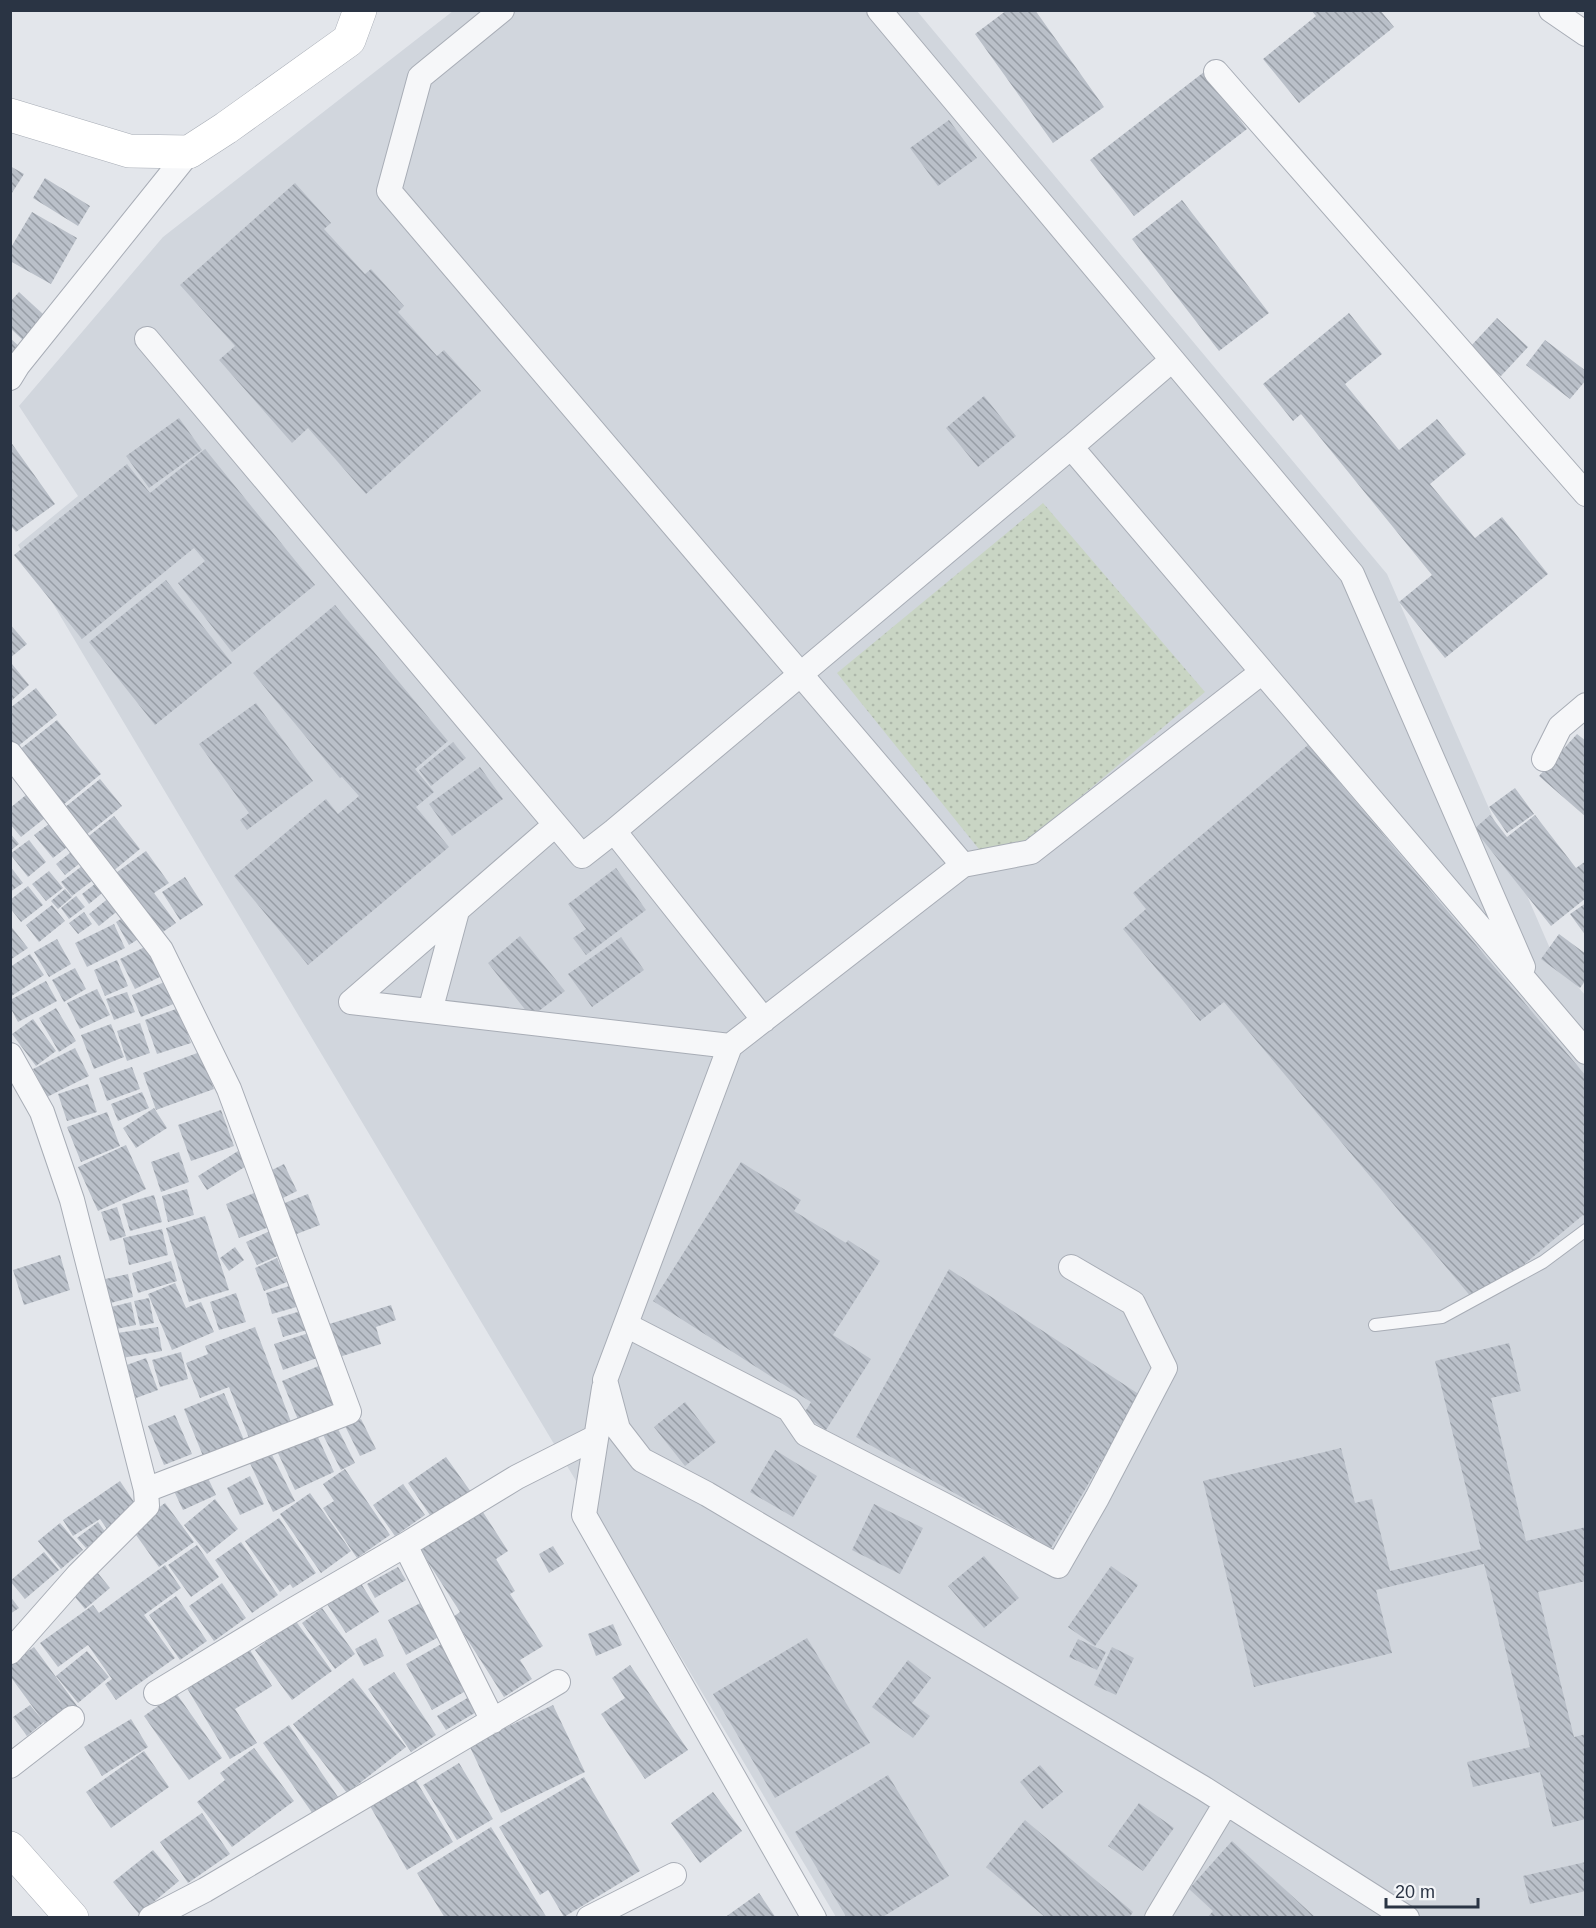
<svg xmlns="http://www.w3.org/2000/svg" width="1596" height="1928" font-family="Arial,sans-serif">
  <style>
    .built { fill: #d1d6dd }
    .park { fill: url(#park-dots) }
    .building { fill: url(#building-back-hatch) }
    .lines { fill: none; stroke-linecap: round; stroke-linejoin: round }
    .lane-casing { stroke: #a8adb6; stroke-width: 14 }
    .street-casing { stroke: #a8adb6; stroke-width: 26 }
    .secondary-casing { stroke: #a8adb6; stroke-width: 34 }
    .lane { stroke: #f6f7f9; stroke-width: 12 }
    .street { stroke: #f6f7f9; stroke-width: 24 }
    .secondary { stroke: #fff; stroke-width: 33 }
  </style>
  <defs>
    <pattern id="park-dots" width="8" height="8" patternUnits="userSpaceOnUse" patternTransform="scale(1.5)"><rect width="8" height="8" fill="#c9d5c4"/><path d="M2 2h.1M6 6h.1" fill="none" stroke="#adb7aa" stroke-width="1.8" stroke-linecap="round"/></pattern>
    <pattern id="building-back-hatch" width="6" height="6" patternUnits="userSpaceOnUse" patternTransform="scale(1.5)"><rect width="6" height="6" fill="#bac0c9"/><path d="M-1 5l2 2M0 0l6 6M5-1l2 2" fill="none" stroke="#979da5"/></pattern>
  </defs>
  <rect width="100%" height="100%" fill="#e3e6eb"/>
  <path class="built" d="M453,11h464l470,563 168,386 30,35v922h-749l-818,-1372 60,-49 -59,-90 144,-169z"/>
  <path class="park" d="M1043,503l162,189 -210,177 -158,-196z"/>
  <path class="building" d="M1007,10h28l69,97 -51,36 -78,-109z
    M1311,10h69l14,17 -95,76 -36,-44 53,-43z
    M1204,72l43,57 -113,87 -44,-56z
    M949,120l28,38 -39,28 -28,-38z
    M10,166l14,8 -14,22z
    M45,178l45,28 -12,20 -45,-28z
    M295,183l36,40 -7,6 41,45 6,-5 33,37 -6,6 39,44 7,-6 37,41 -115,103 -58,-66 -16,15 -73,-83 16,-14 -55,-61z
    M1182,200l87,113 -50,38 -87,-112z
    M32,212l45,26 -26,46 -41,-23v-12z
    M19,292l26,24 -22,24 -13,-12v-26z
    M1349,313l33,41 -37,30 54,66 38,-31 29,35 -36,30 45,54 27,-21 46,57 -103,84 -46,-56 33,-27 -131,-161 -8,7 -30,-37z
    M1497,318l31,29 -27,29 -31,-29z
    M10,338l11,10 -11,10z
    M1545,340l41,31v9l-16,19 -44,-34z
    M984,396l32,40 -38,31 -32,-39z
    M179,418l23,32 -53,38 -23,-32z
    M10,441l45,63 -39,28 -6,-7z
    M205,449l110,136 -83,67 -54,-69 27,-22 -11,-13 -112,91 -68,-84 113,-91 23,29z
    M166,580l66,83 -77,62 -66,-83z
    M335,605l113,136 -33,28 19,23 -18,15 33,40 -141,118 -74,-89 92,-77 12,15 21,-18 -17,-19 -2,1 -87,-105z
    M10,624l17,20 -17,14z
    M12,664l17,21 -19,17v-37z
    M36,688l21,27 -40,32 -7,-8v-31z
    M256,703l57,78 -66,49 -7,-10 9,-7 -50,-69z
    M57,720l44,54 -38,31 -44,-55z
    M1577,734l9,7v76l-47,-41z
    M453,742l13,16 -35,28 -12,-16z
    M1308,745l278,331v142l-3,-3 -106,89 -253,-302 -24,19 -77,-92 23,-20 -13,-16z
    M480,767l23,32 -51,37 -23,-32z
    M100,779l22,27 -36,29 -22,-27z
    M1515,788l19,26 -27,19 -18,-26z
    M26,795l19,23 -24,19 -11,-13v-16z
    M1490,815l17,22 28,-22 41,53 10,-7v37l-35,28 -77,-97z
    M114,816l26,33 -28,23 -27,-33z
    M53,821l18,23 -18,14 -19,-23z
    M10,833l9,11 -9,7z
    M29,840l17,22 -18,15 -18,-23z
    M75,849l9,11 -19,15 -9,-11z
    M146,851l23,32 -15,10 22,30 -19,13 -44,-61z
    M86,863l11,14 -25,19 -11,-14z
    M10,866l13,17 -13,9z
    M616,868l30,42 -60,45 -13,-17 13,-9 -18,-25z
    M49,871l14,17 -17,13 -14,-17z
    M185,877l18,28 -23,15 -18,-28z
    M100,880l7,9 -18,15 -7,-10z
    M28,886l15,19 -22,17 -11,-14v-8z
    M65,889l7,8 -14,12 -7,-8z
    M76,896l9,11 -16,12 -8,-11z
    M110,897l10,12 -21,17 -10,-12z
    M1586,903v33l-16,-22z
    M52,905l13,16 -26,21 -13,-17z
    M84,912l8,12 -14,10 -9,-11z
    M129,914l14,22 -14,9 -13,-23z
    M114,924l11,24 -38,19 -12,-24z
    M10,925l18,23 -18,12z
    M1559,934l27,20v26l-6,8 -39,-29z
    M520,936l45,55 -34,26 -43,-54z
    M621,937l23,33 -52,37 -24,-33z
    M57,939l14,25 -22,13 -15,-25z
    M151,944l15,30 -31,15 -15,-30z
    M30,954l14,21 -34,22v-30z
    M117,960l11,26 -23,10 -11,-26z
    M75,968l11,21 -22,13 -12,-22z
    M46,981l11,20 -39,21 -8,-15v-7z
    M167,981l9,22 -35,14 -9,-22z
    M97,989l13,26 -30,14 -13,-26z
    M127,992l8,20 -21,8 -8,-21z
    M56,1008l20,33 -17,11 -20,-34z
    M179,1008l12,35 -34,11 -12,-34z
    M33,1019l23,32 -20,15 -24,-32z
    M140,1023l10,30 -23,8 -10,-30z
    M111,1024l13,33 -30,12 -13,-34z
    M75,1048l14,28 -42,21 -14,-28z
    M200,1052l14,37 -58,21 -13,-37z
    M132,1067l8,22 -33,12 -8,-23z
    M88,1084l9,28 -30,9 -9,-27z
    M142,1092l7,16 -31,13 -7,-17z
    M154,1108l13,20 -31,20 -13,-20z
    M221,1110l13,36 -43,15 -13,-36z
    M107,1112l13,34 -39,16 -14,-35z
    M126,1145l20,44 -48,22 -20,-44z
    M238,1151l10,14 -41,25 -9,-14z
    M179,1152l10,30 -28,10 -10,-30z
    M741,1162l60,38 -7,11 52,32 2,-3 32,21 -47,74 38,24 -45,71 -23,-15 8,-13 -158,-101z
    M284,1164l13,27 -18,9 -13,-27z
    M187,1189l7,26 -26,7 -6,-26z
    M259,1191l13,35 -33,12 -13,-34z
    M308,1194l12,31 -26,10 -12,-31z
    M154,1195l8,27 -32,9 -8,-27z
    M117,1207l9,29 -16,5 -9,-29z
    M205,1216l24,74 -40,12 -23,-74z
    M162,1229l6,26 -39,10 -6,-27z
    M272,1230l10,24 -25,11 -11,-23z
    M235,1247l9,13 -15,11 -9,-13z
    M60,1255l10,35 -46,15 -11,-35z
    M277,1258l10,24 -23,9 -9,-23z
    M171,1261l6,20 -39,12 -6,-20z
    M949,1269l191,126 -89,153 -195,-111z
    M128,1274l5,23 -26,7 -6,-24z
    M175,1283l11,25 15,-6 13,30 -42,18 -24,-56z
    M293,1285l7,21 -28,8 -6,-21z
    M236,1293l10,29 -27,8 -9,-28z
    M149,1298l5,25 -14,3 -6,-25z
    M131,1302l5,23 -20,4 -5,-22z
    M391,1305l5,15 -20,7 5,17 -45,14 -10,-33z
    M301,1311l6,19 -24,7 -6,-19z
    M158,1327l4,24 -40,7 -5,-25z
    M255,1327l36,95 -42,16 -20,-51 -29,11 -14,-35 22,-9 -3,-8z
    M312,1332l8,25 -37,13 -9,-26z
    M1509,1343l12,48 -30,7 35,143 60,-14v54l-48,11 36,145 12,-3v85l-33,8 -13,-55 -67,15 -6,-25 63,-15 -46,-183 -108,26 16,63 -138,34 -51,-206 138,-33 14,55 17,-4 18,72 91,-22 -46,-188z
    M181,1352l7,27 -28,8 -8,-27z
    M146,1358l12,32 -22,8 -12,-32z
    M321,1365l16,41 -38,16 -17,-41z
    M224,1393l20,47 -41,16 -19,-47z
    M685,1402l31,40 -31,24 -31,-39z
    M175,1415l17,39 -28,11 -16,-39z
    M361,1419l15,30 -16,7 -15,-30z
    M336,1425l19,38 -14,7 -19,-37z
    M316,1433l18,39 -39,18 -18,-39z
    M268,1447l27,54 -22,11 -26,-55z
    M775,1450l42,26 -24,41 -43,-25z
    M446,1457l25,35 -39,26 -24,-35z
    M345,1469l45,66 -33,23 -34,-50 11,-7 -11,-17z
    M206,1474l10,21 -33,15 -10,-21z
    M250,1476l14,28 -24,11 -13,-27z
    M120,1481l18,27 -31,21 -7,-10 -27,17 -10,-16z
    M403,1484l22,31 -30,21 -22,-31z
    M310,1493l41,58 -30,22 -41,-59z
    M215,1499l23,30 -31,25 -23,-29z
    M165,1503l29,39 -35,25 -28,-39z
    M874,1504l49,24 -23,46 -48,-24z
    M481,1509l27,42 -12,8 19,32 -5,3 33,52 -23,14 12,19 -28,18 -51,-80 7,-5 -41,-64z
    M279,1518l37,55 -23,15 -3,-4 -10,8 -35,-51z
    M98,1522l8,11 -20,15 -9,-10z
    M60,1523l23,27 -22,19 -23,-28z
    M241,1542l37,53 -26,18 -37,-53z
    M197,1545l22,32 -28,20 -23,-32z
    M553,1546l11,18 -15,9 -10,-19z
    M44,1552l15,18 -34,29 -15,-18z
    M984,1556l35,42 -35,30 -36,-42z
    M165,1565l16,23 -37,27 31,43 -59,42 -11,-16 7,-5 -24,-34 -30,22 -18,-24 53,-38 6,8z
    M1111,1566l27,19 -43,61 -27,-19z
    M398,1567l8,13 -31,18 -8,-14z
    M97,1572l13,16 -25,21 -14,-17z
    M360,1582l19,30 -33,21 -19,-29z
    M222,1583l24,35 -32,23 -25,-35z
    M10,1596l9,12 -9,6z
    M176,1596l31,45 -27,19 -31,-45z
    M428,1599l18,34 -40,22 -18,-35z
    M322,1608l33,46 -20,15 -33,-46z
    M295,1620l37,51 -40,29 -37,-50z
    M613,1624l9,21 -26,11 -8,-22z
    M376,1638l8,18 -20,10 -9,-17z
    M807,1638l63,105 -95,55 -62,-104z
    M1078,1639l28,13 -9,18 -28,-13z
    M445,1642l26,46 -39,22 -26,-46z
    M34,1647l44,60 -29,22 -39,-53v-12z
    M248,1647l24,39 -37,23 22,34 -27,16 -45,-74z
    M1112,1647l22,11 -18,37 -22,-10z
    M87,1651l22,26 -31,26 -22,-27z
    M908,1660l23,18 -19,25 18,13 -17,22 -41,-31z
    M630,1665l58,85 -43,29 -44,-65 24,-16 -13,-20z
    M394,1672l42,63 -25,17 -43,-63z
    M353,1678l53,69 -59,46 -54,-69z
    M176,1693l46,65 -33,22 -45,-64z
    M469,1697l9,14 -32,19 -9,-14z
    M30,1705l14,17 -17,14 -14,-19z
    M553,1705l32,67 -84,41 -32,-68z
    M131,1719l17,28 -46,29 -18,-29z
    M289,1725l49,72 -25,17 -50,-71z
    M254,1748l40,53 -62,46 -35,-45 28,-22 -5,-7z
    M144,1751l25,36 -58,41 -25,-36z
    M459,1763l34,56 -36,21 -34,-55z
    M1040,1765l23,27 -21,17 -22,-27z
    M888,1775l61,101 -68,42h-34l-52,-86z
    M584,1777l56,94 -76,46 -16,-27 -8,5 -41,-68z
    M415,1779l38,63 -46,28 -37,-64z
    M713,1792l29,39 -42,32 -29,-40z
    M1139,1803l35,25 -31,43 -35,-25z
    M202,1813l28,41 -42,29 -28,-41z
    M1025,1820l108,92 -4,6h-83l-60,-51z
    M491,1827l56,91h-102l-28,-45z
    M1232,1841l84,77h-109l6,-7 -24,-22z
    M153,1850l26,31 -40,33 -26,-32z
    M1586,1862v29l-56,13 -7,-28z
    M759,1893l17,25h-52z"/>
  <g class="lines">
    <defs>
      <path id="lane" d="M1375,1325l67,-8 101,-55 43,-32"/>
      <path id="street" d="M502,10l-82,67 -31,114 574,674 -233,181 -125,334 13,49 24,31 65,34 496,294 204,130
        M879,10l473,564 171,393
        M1551,10l35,24
        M1216,72l370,422
        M147,339l435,517 32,-25 457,-384 515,605
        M10,378l8,-13 171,-213
        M1071,447l101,-87
        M10,754l151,196 68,139 120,323 -203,78
        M1544,759l16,-32 26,-22
        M614,831l150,189
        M963,865l68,-13 231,-180
        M351,1002l379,44
        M351,1002l204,-177
        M430,1011l27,-100
        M10,1055l32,57 30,88 74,290 1,16 -69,69 -68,77
        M626,1325l163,84 17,25 138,71 114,61 39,-68 68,-130 -32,-65 -62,-36
        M604,1388l-20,127 230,403
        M405,1545l112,-68 79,-40
        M156,1693l137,-83 112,-65 88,176
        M10,1766l62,-48
        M151,1918l54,-28 353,-208
        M589,1918l85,-43
        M1157,1918l69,-115"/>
      <path id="secondary" d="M10,115l119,36 60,1 37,-24 123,-88 11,-30
        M10,1848l62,70"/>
    </defs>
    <use href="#lane" class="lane-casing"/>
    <use href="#street" class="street-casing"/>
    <use href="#secondary" class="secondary-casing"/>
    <use href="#lane" class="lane"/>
    <use href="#street" class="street"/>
    <use href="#secondary" class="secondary"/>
  </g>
  <rect width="1596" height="1928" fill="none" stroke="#2a3444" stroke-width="24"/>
  <path d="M1386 1898v9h92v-9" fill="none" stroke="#2a3444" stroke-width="3"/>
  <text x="1395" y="1898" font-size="18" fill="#2a3444" stroke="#f3f5f8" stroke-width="4.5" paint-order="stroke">20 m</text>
</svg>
